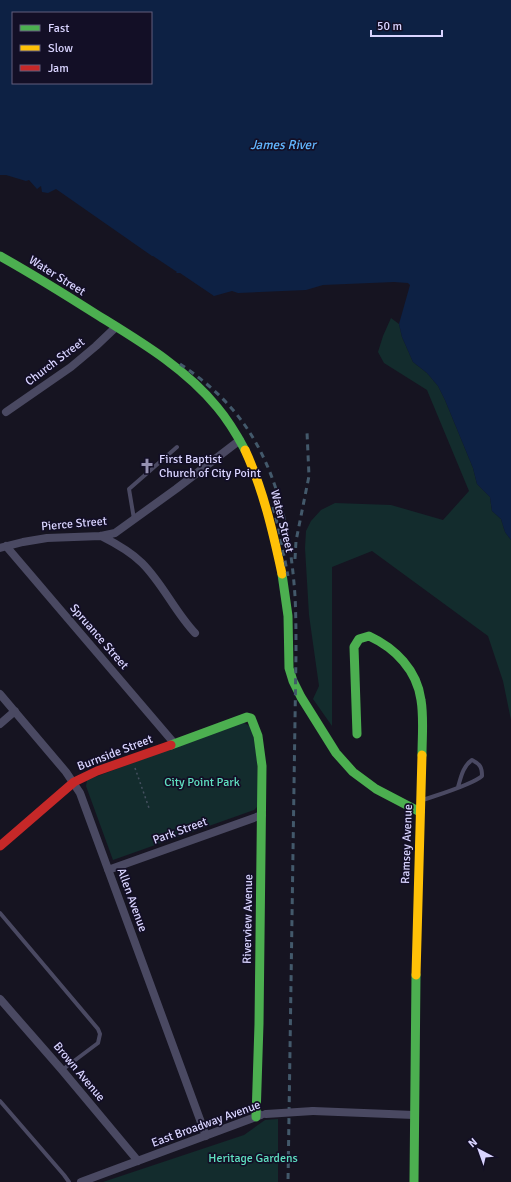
<svg xmlns="http://www.w3.org/2000/svg" width="511" height="1182" font-family="Signika,sans-serif">
  <style>
    .green { fill: #132c2d }
    .water { fill: #0d2144; fill-rule: evenodd }
    .lines { fill: none; stroke-linecap: round; stroke-linejoin: round }
    .path { stroke: #44505f; stroke-width: 1.5; stroke-dasharray: 2 3; stroke-linecap: butt }
    .lane { stroke: #4a4962; stroke-width: 4 }
    .street { stroke: #4a4962; stroke-width: 8 }
    .fast { stroke: #4caf50; stroke-width: 9 }
    .slow { stroke: #ffc107; stroke-width: 9 }
    .jam { stroke: #c62828; stroke-width: 9 }
    .rail { stroke: #43596b; stroke-width: 3; stroke-dasharray: 6 5; stroke-linecap: butt }
    .street-bridge { stroke: #4a4962; stroke-width: 8 }
    .labels { text-anchor: middle; dominant-baseline: central; stroke-width: 3.5; stroke-linejoin: round; paint-order: stroke }
    .street-label { font-size: 12px; fill: #d9d4ff; stroke: #130f26 }
    .poi-label { font-size: 12px; fill: #d9d4ff; stroke: #130f26; text-anchor: start }
    .park-label { font-size: 12px; fill: #5fe0c0; stroke: #130f26 }
    .water-label { font-size: 13px; font-style: italic; fill: #62b6ff; stroke: #130f26 }
  </style>
  <rect width="100%" height="100%" fill="#161421"/>
  <path class="green" d="M391,318l8,6 3,13 11,25 14,11 11,13 7,14 28,68 4,16 13,13 2,14 9,8 4,13 6,8v180l-8,-39 -15,-45 -116,-85 -40,16v159l-19,-27 6,-13 -10,-71 -4,-67 1,-17 5,-10 10,-11 14,-7 56,2 52,15 26,-29 -42,-101 -43,-27 -6,-11 5,-16z
    M242,722l10,5 5,32 1,47 -4,4 -141,50 -27,-74 1,-6z
    M278,1119v63h-175l141,-47 21,-15z"/>
  <path class="water" d="M0,0h511v540l-6,-8 -4,-13 -9,-8 -2,-14 -13,-13 -4,-16 -28,-68 -7,-14 -11,-13 -14,-11 -11,-25 -3,-13 11,-39 -2,-2 -14,-1 -71,3 -17,5 -68,3 -6,-2 -18,5 -34,-23h-4l1,-1 -24,-16h-1l-96,-67 -8,4 -6,-1 -1,-6 -4,3 -8,-9 -3,1 -20,-6h-6zM13,13h138v70h-138z"/>
  <g class="lines">
    <path class="path" d="M135,768l14,40"/>
    <path class="lane" d="M134,519l-5,-30 48,-42
      M423,800c14,-5 49,-15 59,-24 0,-9 -2,-12 -10,-16 -9,6 -11,17 -14,27
      M0,913l98,116 2,5 -2,9 -36,27
      M0,1101l64,74 5,7"/>
    <path class="street" d="M6,412l65,-45 25,-21 20,-19
      M101,536c14,7 29,15 41,27 21,21 33,49 53,70
      M6,546l168,197
      M0,548l23,-6 24,-4 54,-2 14,-3 61,-44 64,-49
      M0,694l66,78 14,21 126,343
      M0,724l15,-13
      M108,870l154,-55
      M0,999l62,71 76,91
      M313,1111l101,4
      M81,1182l180,-67"/>
    <path class="fast" d="M0,256c34,19 66,39 99,60 42,26 86,52 118,91 11,13 20,28 28,43
      M282,574l6,42 1,52 4,13 8,16 35,56 17,19 23,17 44,23
      M357,734l-3,-87 5,-8 10,-3c26,12 48,34 52,64 3,18 1,37 1,55
      M171,745l76,-28 4,1 7,18 4,30 -3,258 -3,93
      M414,1182l2,-207"/>
    <path class="slow" d="M245,450c18,39 28,82 37,124
      M416,975l6,-220"/>
    <path class="jam" d="M0,846l74,-64 23,-11 74,-26"/>
    <path class="rail" d="M180,364c24,16 47,36 64,60 35,49 47,113 51,172 1,19 1,38 1,58l-8,528
      M273,507l6,23 9,46
      M295,559l1,-18 13,-65 -2,-44"/>
    <path class="street-bridge" d="M266,1114l47,-3"/>
  </g>
  <defs>
    <symbol id="church-bare" viewBox="-9 -9 18 18"><path d="M-1.2-6h2.4v3.5h3.3v2.4h-3.3V6h-2.4V-.1h-3.3v-2.4h3.3Z" fill="#9591b1" stroke="#130f26" stroke-width="2.5" paint-order="stroke"/></symbol>
  </defs>
  <g fill-rule="evenodd">
    <use href="#church-bare" x="136" y="455" width="22" height="22"/>
  </g>
  <g class="labels">
    <g class="street-label">
      <text transform="translate(57 276) rotate(32)">Water Street</text>
      <text transform="translate(55 362) rotate(-37)">Church Street</text>
      <text transform="translate(282 521) rotate(76)">Water Street</text>
      <text transform="translate(74 524) rotate(-5)">Pierce Street</text>
      <text transform="translate(99 637) rotate(49)">Spruance Street</text>
      <text transform="translate(115 753) rotate(-21)">Burnside Street</text>
      <text transform="translate(180 831) rotate(-20)">Park Street</text>
      <text transform="translate(407 844) rotate(-88)">Ramsey Avenue</text>
      <text transform="translate(132 900) rotate(70)">Allen Avenue</text>
      <text transform="translate(248 919) rotate(-89)">Riverview Avenue</text>
      <text transform="translate(79 1072) rotate(50)">Brown Avenue</text>
      <text transform="translate(206 1124) rotate(-20)">East Broadway Avenue</text>
    </g>
    <g class="poi-label">
      <text x="159" y="459">First Baptist<tspan x="159" dy="14">Church of City Point</tspan></text>
    </g>
    <g class="park-label">
      <text x="202" y="782">City Point Park</text>
      <text x="253" y="1158">Heritage Gardens</text>
    </g>
    <g class="water-label">
      <text x="283" y="145">James River</text>
    </g>
  </g>
  <rect x="12" y="12" width="140" height="72" fill="#130f26" stroke="#625e7d"/>
  <rect x="20" y="25" width="20" height="6" fill="#4caf50" stroke="#625e7d"/>
  <text x="48" y="32" font-size="12" fill="#d9d4ff">Fast</text>
  <rect x="20" y="45" width="20" height="6" fill="#ffc107" stroke="#625e7d"/>
  <text x="48" y="52" font-size="12" fill="#d9d4ff">Slow</text>
  <rect x="20" y="65" width="20" height="6" fill="#c62828" stroke="#625e7d"/>
  <text x="48" y="72" font-size="12" fill="#d9d4ff">Jam</text>
  <g transform="translate(479 1150) rotate(319)" stroke="#130f26" stroke-width="3" paint-order="stroke">
  <path d="M0-3L7 15L0 10L-7 15Z" fill="#d9d4ff"/>
  <text y="-6" font-size="11" font-weight="bold" text-anchor="middle" fill="#d9d4ff">N</text>
  </g>
  <path d="M371 30v6h71v-6" fill="none" stroke="#d9d4ff" stroke-width="2"/>
  <text x="377" y="30" font-size="12" fill="#d9d4ff" stroke="#130f26" stroke-width="3" paint-order="stroke">50 m</text>
</svg>
